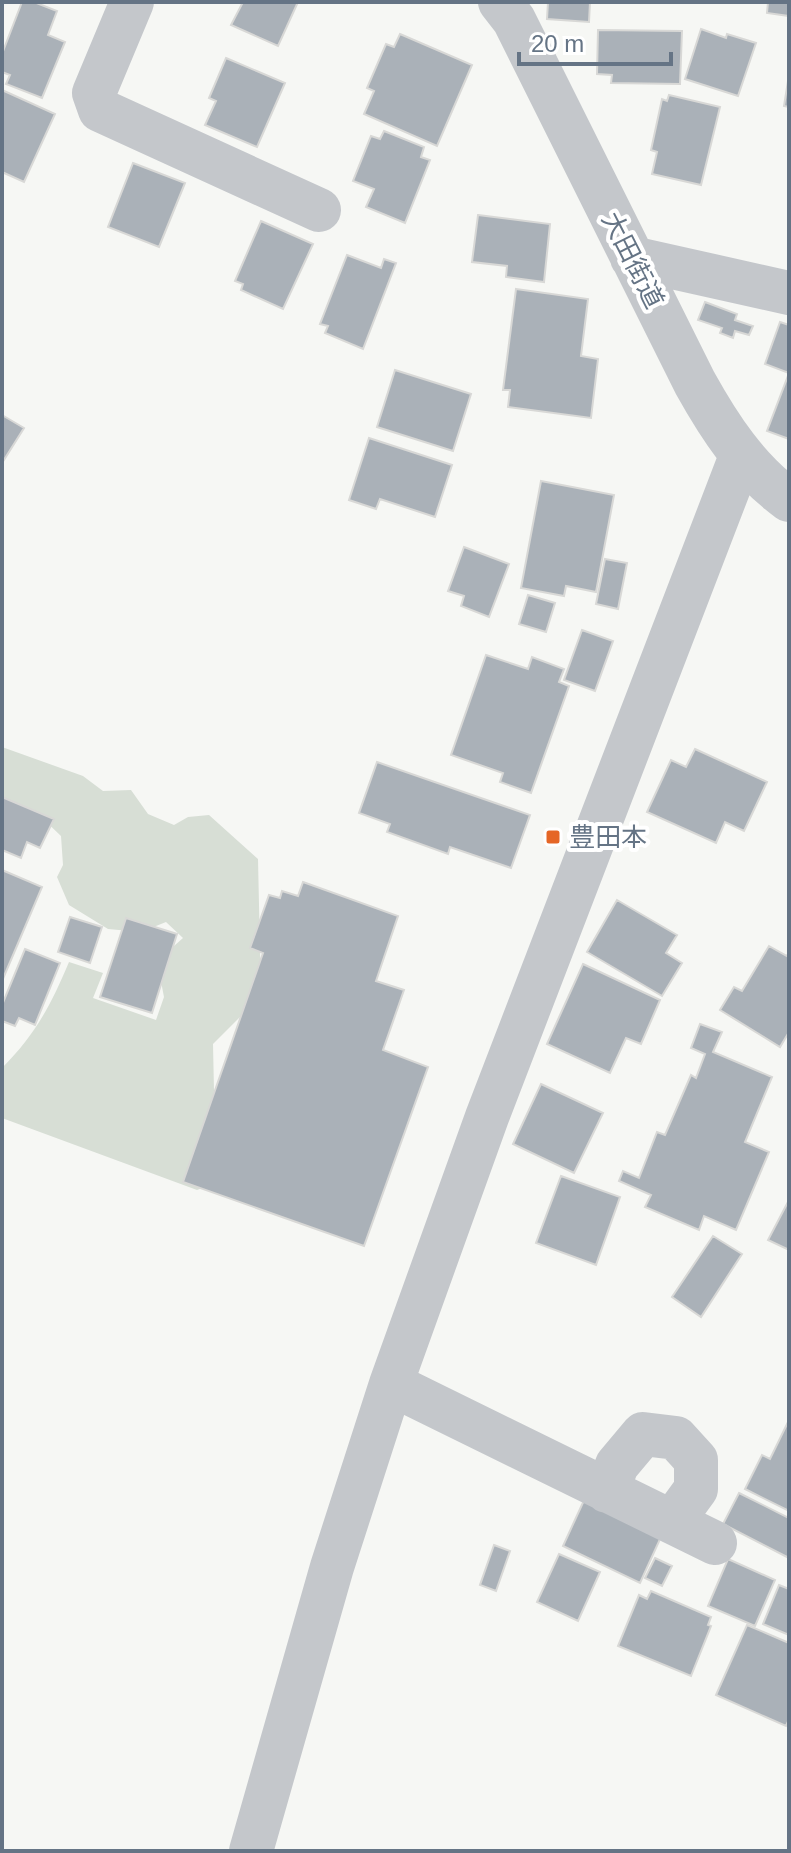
<svg xmlns="http://www.w3.org/2000/svg" width="791" height="1853" font-family="Arial,'Noto Sans JP',sans-serif">
  <style>
    .green { fill: #d7ded5 }
    .building { fill: #aab1b8; stroke: #d8d8d6; stroke-width: 2 }
    .lines { fill: none; stroke-linecap: round; stroke-linejoin: round }
    .minor { stroke: #c4c7cb; stroke-width: 44 }
    .poi-dot { fill: #e56626; stroke: #fff; stroke-width: 3 }
    .labels { text-anchor: middle; dominant-baseline: central; stroke-width: 8; stroke-linejoin: round; paint-order: stroke }
    .street-label { font-size: 26px; fill: #657485; stroke: #fff }
    .poi-label { font-size: 26px; fill: #657485; stroke: #fff; text-anchor: start }
  </style>
  <rect width="100%" height="100%" fill="#f6f7f4"/>
  <path class="green" d="M2,747l81,29 20,15 28,-1 17,24 26,11 14,-8 21,-2 49,44 3,137 -48,48 1,47 -5,27 4,66 -16,6 -195,-72v-50c33,-33 49,-63 67,-106l34,11 -10,25 63,22 8,-23 -7,-36 26,-23 -17,-16 -25,10 -33,-3 -39,-24 -12,-28 6,-12 -2,-29 -23,-22 -36,-8z"/>
  <path class="building" d="M22,2h12l23,9 -9,24 17,7 -23,56 -36,-14 4,-9 -8,-3v-18z
    M238,2h60l-20,44 -47,-21 11,-21z
    M548,2h42l-1,20 -42,-3z
    M768,2h21v14l-22,-3z
    M701,29l25,9 1,-4 29,9 -18,53 -53,-17z
    M598,30l84,1 -2,53 -69,-1 1,-8 -15,-1z
    M400,34l72,31 -35,81 -73,-32 10,-23 -7,-3 19,-44 8,3z
    M226,58l59,25 -28,64 -52,-22 11,-24 -7,-3z
    M789,75v32l-5,-1z
    M2,90l53,24 -31,68 -22,-10z
    M669,95l51,12 -19,78 -49,-11 5,-22 -6,-2 11,-51 5,2z
    M384,131l40,16 -3,10 9,3 -25,63 -39,-16 8,-18 -21,-8 18,-45 9,3z
    M133,163l52,20 -26,64 -51,-20z
    M478,215l72,9 -6,58 -38,-5 1,-11 -35,-4z
    M261,221l52,23 -30,65 -42,-19 2,-6 -8,-3z
    M347,255l34,13 3,-9 12,4 -33,86 -38,-16 3,-7 -8,-2z
    M516,289l72,10 -7,57 17,3 -7,59 -83,-11 2,-17h-7z
    M705,302l32,12 -2,6 18,6 -4,9 -14,-4 -2,7 -13,-5 2,-5 -24,-8z
    M780,322l9,3v114l-22,-8 22,-58 -24,-9z
    M395,370l76,24 -18,57 -76,-24z
    M2,415l22,13 -22,35z
    M369,438l83,27 -17,52 -55,-18 -4,10 -27,-9z
    M541,481l73,14 -18,97 -30,-6 -2,10 -43,-8z
    M464,547l45,17 -20,53 -28,-11 3,-10 -16,-5z
    M605,559l22,4 -9,46 -22,-5z
    M528,595l27,8 -9,29 -27,-8z
    M582,630l31,11 -18,50 -31,-11z
    M486,655l42,14 4,-12 32,12 -5,13 10,4 -38,107 -31,-11 3,-9 -52,-18z
    M695,749l72,33 -23,49 -19,-9 -9,21 -69,-31 24,-52 15,7z
    M377,762l153,53 -19,53 -61,-21 -2,7 -61,-22 3,-8 -31,-11z
    M2,797l52,22 -14,29 -13,-6 -6,16 -19,-8z
    M2,870l40,17 -40,94z
    M303,882l95,34 -22,65 28,9 -21,60 45,17 -64,179 -181,-64 80,-229 -13,-5 19,-53 11,3 2,-7 16,5z
    M617,900l60,35 -11,18 16,10 -20,33 -75,-44z
    M70,917l32,10 -12,36 -32,-11z
    M126,918l51,16 -25,79 -52,-16z
    M769,946l18,10 2,-4v80l-9,15 -60,-37 14,-23 8,4z
    M25,949l35,14 -25,62 -16,-7 -4,8 -13,-5v-16z
    M583,964l77,36 -19,44 -15,-6 -16,35 -63,-29z
    M700,1024l22,8 -9,20 59,25 -27,65 24,10 -33,78 -32,-14 -5,14 -54,-23 6,-12 -32,-14 4,-10 16,7 18,-46 8,3 26,-60 5,3 9,-24 -14,-6z
    M541,1084l62,29 -29,60 -61,-29z
    M561,1176l59,21 -24,68 -60,-22z
    M789,1200v50l-21,-10z
    M713,1236l29,18 -41,63 -29,-20z
    M789,1420v91l-44,-22 17,-34 8,4z
    M739,1493l50,25v40l-66,-34z
    M586,1496l75,41 -21,46 -77,-37z
    M494,1545l16,6 -14,40 -16,-6z
    M559,1554l41,18 -22,49 -41,-19z
    M655,1558l17,8 -10,20 -17,-8z
    M728,1559l47,21 -20,46 -47,-20z
    M779,1585l10,4v46l-26,-11z
    M651,1591l60,26 -3,8 3,1 -20,50 -73,-30 21,-51 8,4z
    M747,1625l42,18v76l-3,7 -70,-31z"/>
  <g class="lines">
    <path class="minor" d="M132,2l-38,91 6,17 219,100
      M500,2l14,18 181,363c25,45 52,86 94,117
      M632,258l157,35
      M391,1384l324,159
      M607,1491l10,-26 26,-31 33,4 20,22v29l-24,33
      M251,1851l81,-284 59,-183 96,-267 254,-661"/>
  </g>
  <rect class="poi-dot" x="545" y="829" width="16" height="16" rx="4"/>
  <g class="labels">
    <g class="street-label">
      <text transform="translate(633 260) rotate(63)">大田街道</text>
    </g>
    <g class="poi-label">
      <text x="569" y="837">豊田本</text>
    </g>
  </g>
  <rect width="791" height="1853" fill="none" stroke="#657485" stroke-width="8"/>
  <path d="M519 52v12h152v-12" fill="none" stroke="#657485" stroke-width="4"/>
  <text x="531" y="52" font-size="24" fill="#657485" stroke="#ffffff" stroke-width="6" paint-order="stroke">20 m</text>
</svg>
